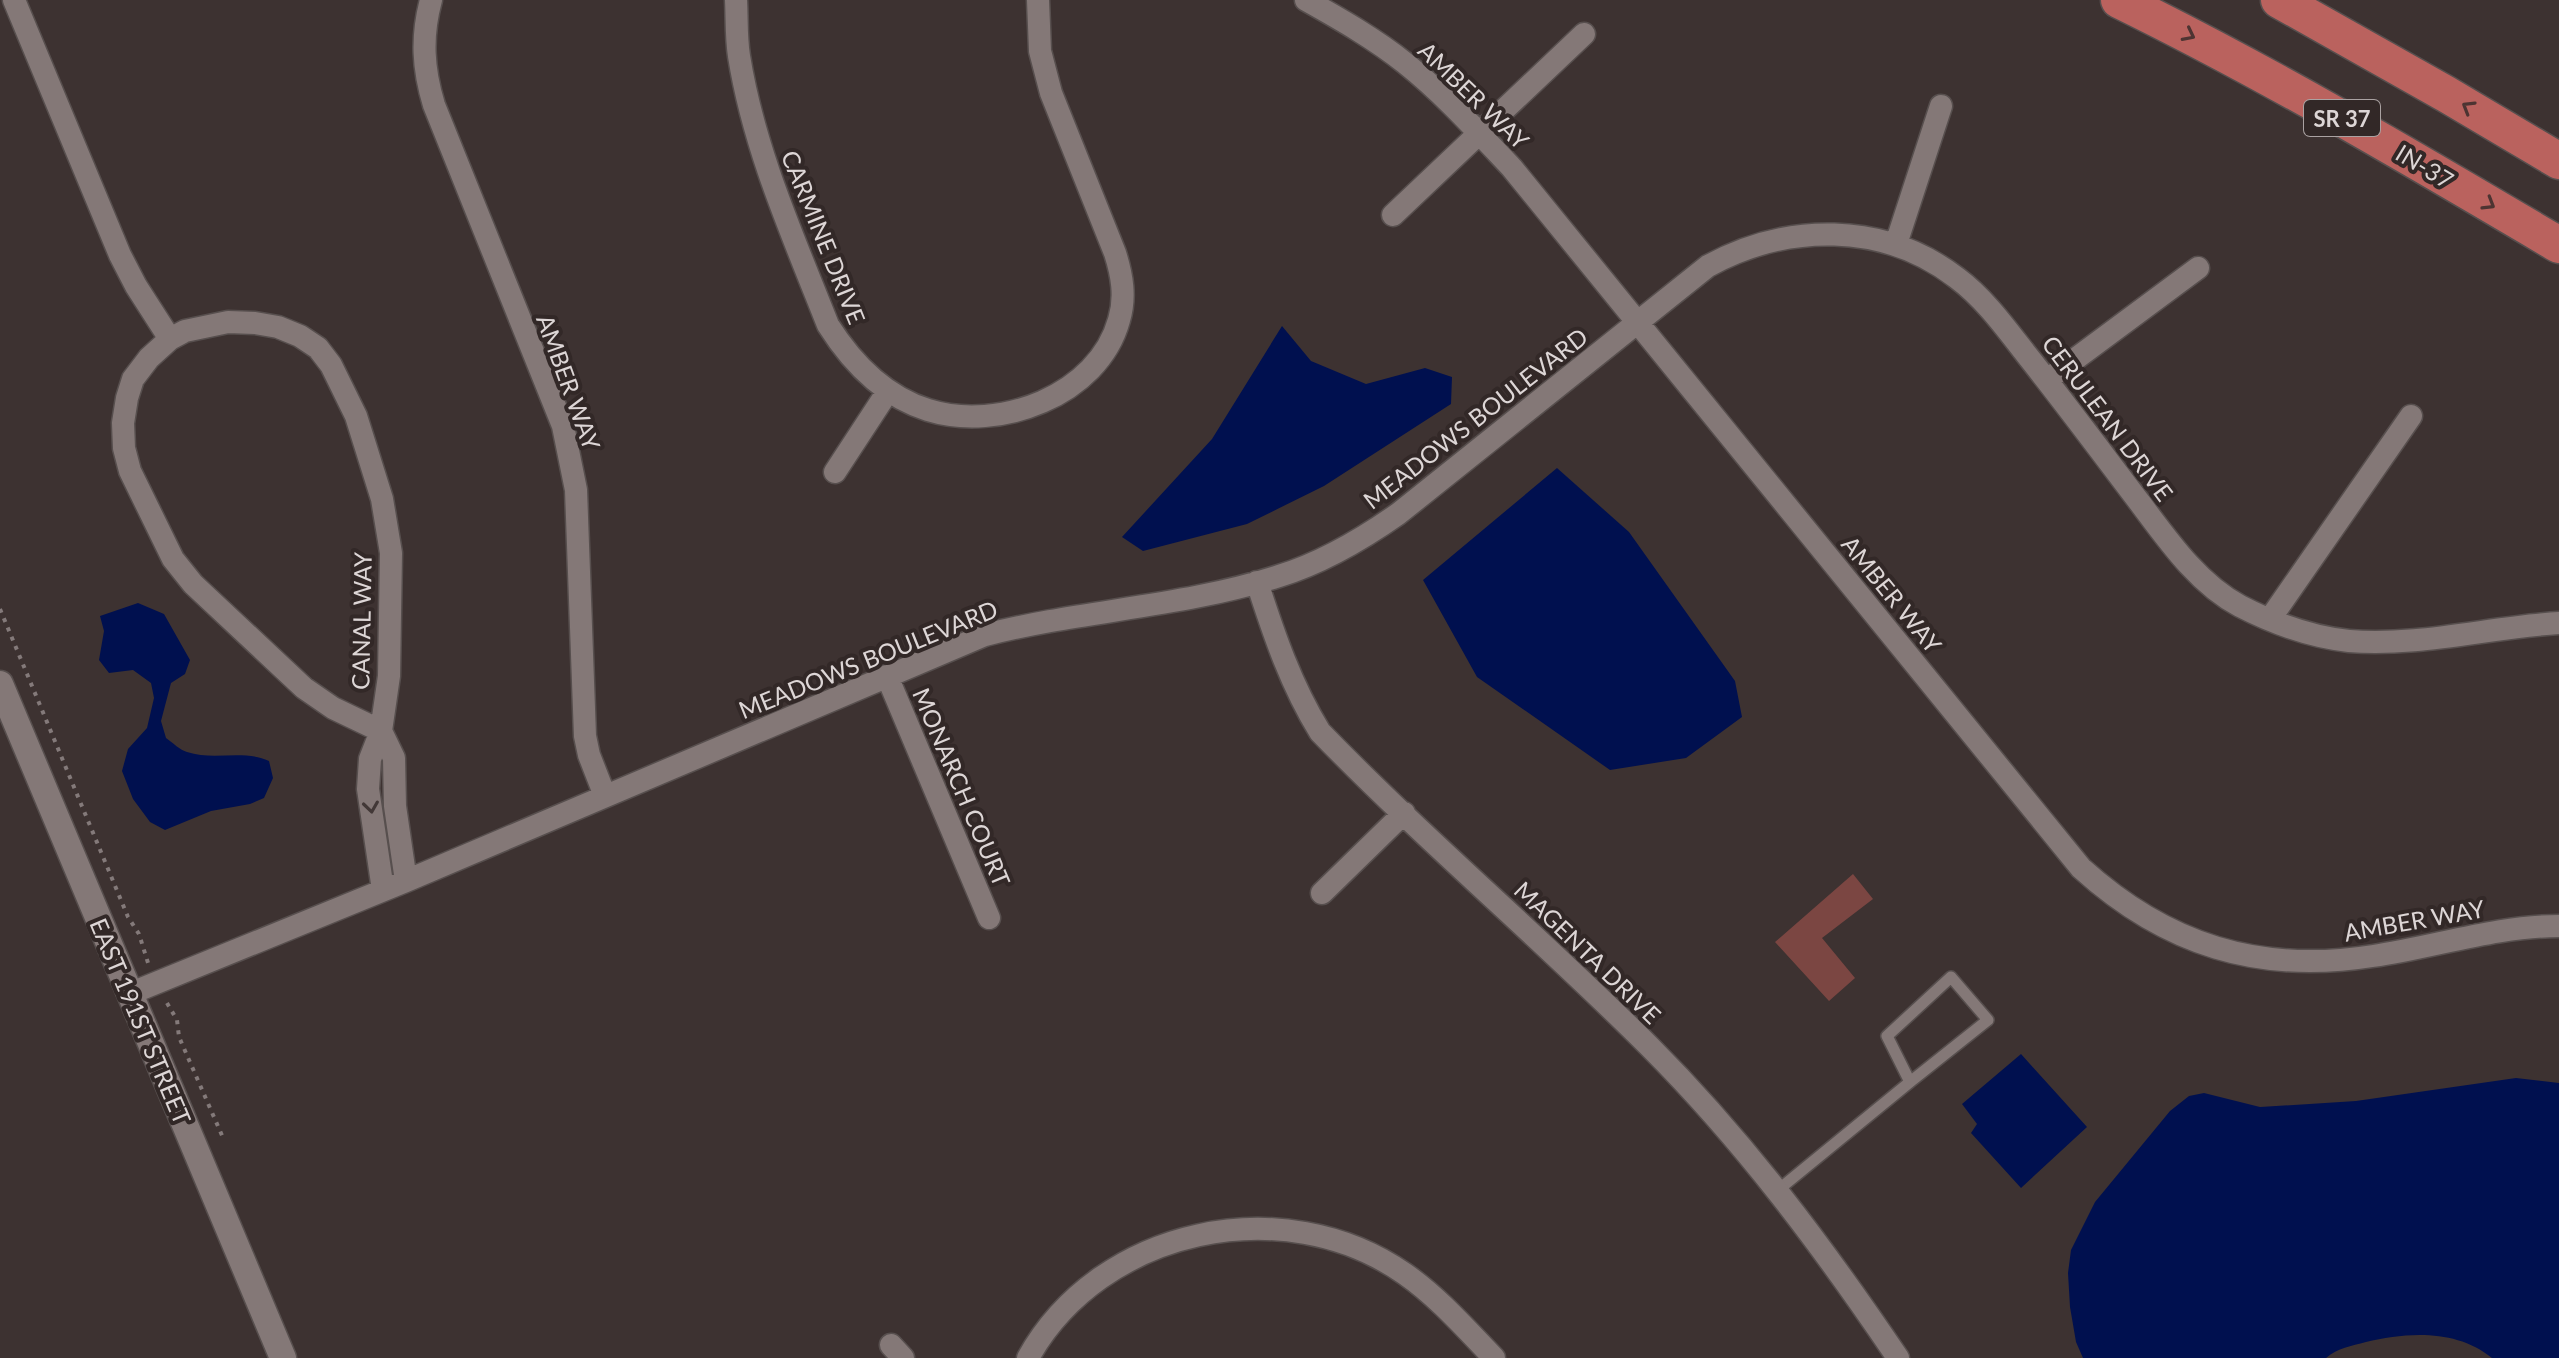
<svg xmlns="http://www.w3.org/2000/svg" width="2559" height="1358" font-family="Lato,sans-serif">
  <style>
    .green { fill: #7b4642 }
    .water { fill: #00104f }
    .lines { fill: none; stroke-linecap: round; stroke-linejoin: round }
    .service-casing { stroke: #574f4e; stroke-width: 14 }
    .minor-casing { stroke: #574f4e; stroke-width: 25 }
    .tertiary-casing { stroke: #574f4e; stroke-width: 29 }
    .trunk-casing { stroke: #574f4e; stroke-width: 39 }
    .path { stroke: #847a7a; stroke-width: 4; stroke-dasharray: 4 6; stroke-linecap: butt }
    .service { stroke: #847877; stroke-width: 11 }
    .minor { stroke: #847877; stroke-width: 22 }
    .tertiary { stroke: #847877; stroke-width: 26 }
    .trunk { stroke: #ba625e; stroke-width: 36 }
    .oneway { stroke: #4d3432 }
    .oneway2 { stroke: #423837 }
    .labels { text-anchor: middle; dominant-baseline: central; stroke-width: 8; stroke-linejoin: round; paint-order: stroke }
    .shield { fill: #322827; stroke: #aaa2a2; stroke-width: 2 }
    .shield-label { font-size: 22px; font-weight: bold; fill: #ddd6d6 }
    .street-label { font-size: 24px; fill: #ddd6d6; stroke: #322827 }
  </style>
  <rect width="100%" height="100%" fill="#3d3231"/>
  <path class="green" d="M1853,874l20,25 -51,39 33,40 -26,23 -54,-59z"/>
  <path class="water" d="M1282,326l29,35 55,23 59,-16 27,9 -1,27 -127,82 -77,38 -104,27 -21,-14 90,-98z
    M1557,468l72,64 106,149 7,36 -56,41 -76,12 -133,-93 -54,-97z
    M138,603l26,11 26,46 -5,14 -14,9 -10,38 5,17c7,5 14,12 21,14 27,9 56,-3 82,9l4,17 -9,20 -14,6 -39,7 -46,19 -15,-8 -17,-23 -11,-28 6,-22 19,-21 7,-30 -3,-15 -18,-13 -24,3 -10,-13 5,-29 -4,-15z
    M2021,1054l66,73 -66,61 -50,-55 6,-9 -15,-20z
    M2516,1078l43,5v275h-67c-35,-29 -85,-26 -126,-16 -15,4 -28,6 -40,16h-243l-7,-16 -6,-35 -2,-34 3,-23 24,-48 75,-91 19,-15 15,-3 56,14 96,-6z"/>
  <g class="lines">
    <defs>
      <path id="service" d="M1778,1190l132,-108 -23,-46 64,-59 37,43 -78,62"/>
      <path id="minor" d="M14,0l106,255 16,31 34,53
        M431,0c-10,37 -8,69 3,105l129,321 13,64 9,246 4,19 16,41
        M736,0c1,18 0,37 3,56 15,94 54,180 89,269 24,38 55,71 100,85 71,22 170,-14 191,-90 7,-23 3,-45 -4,-67l-64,-160 -11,-42 -2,-51
        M1306,0c34,19 69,39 99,63 39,31 73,69 107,105l569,700c85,77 178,106 292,88 62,-9 123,-30 186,-30
        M1393,215l191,-181
        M1896,244l45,-138
        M2047,380l151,-112
        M835,472l53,-81
        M1257,582c17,53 34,103 63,150 106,109 222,207 329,314 95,95 174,201 249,312
        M2270,619l141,-203
        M887,676l102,242
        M383,890l-15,-101 2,-30 11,-28 8,-55 2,-123 -9,-54 -26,-83 -25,-51 -13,-17 -18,-12 -22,-9 -23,-4 -27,-1 -43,9 -15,8 -21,19 -16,21 -6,19 -4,25 1,25 6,23 43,88 20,25 111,104 29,20 48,23 13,27 1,48 11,75
        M1322,893l82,-80
        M129,994l277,-113 579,-246c97,-25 199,-28 294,-59 43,-13 82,-36 119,-62l310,-248c79,-43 175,-45 249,12 27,20 48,49 69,76 39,49 76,99 114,149 27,36 58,81 100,103 33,17 72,31 109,35 68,6 142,-14 210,-18
        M891,1345l12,13
        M1028,1358c72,-130 256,-169 377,-84 33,23 61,55 89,84"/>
      <path id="tertiary" d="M0,684l283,674"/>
      <path id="trunk" d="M2119,0c151,74 296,160 440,245
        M2279,0l167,94 113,67"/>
    </defs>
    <use href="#service" class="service-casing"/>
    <use href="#minor" class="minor-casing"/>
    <use href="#tertiary" class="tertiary-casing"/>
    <use href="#trunk" class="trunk-casing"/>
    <path class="path" d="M0,609l128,308 11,17 10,32
      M167,1003l10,17 2,17 45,103"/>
    <use href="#service" class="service"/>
    <use href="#minor" class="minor"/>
    <use href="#tertiary" class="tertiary"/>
    <use href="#trunk" class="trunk"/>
  </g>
  <defs><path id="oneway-chevron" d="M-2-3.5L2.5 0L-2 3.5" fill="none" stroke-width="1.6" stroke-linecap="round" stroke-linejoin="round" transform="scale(2)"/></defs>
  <g class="oneway">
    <use href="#oneway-chevron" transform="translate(2189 35) rotate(27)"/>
    <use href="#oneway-chevron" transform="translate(2468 107) rotate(-149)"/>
    <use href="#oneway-chevron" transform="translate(2489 204) rotate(31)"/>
  </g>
  <use class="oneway2" href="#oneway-chevron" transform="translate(371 807) rotate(82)"/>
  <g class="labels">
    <rect class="shield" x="2304" y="100" width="76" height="36" rx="6"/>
    <g class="shield-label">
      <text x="2342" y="118">SR 37</text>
    </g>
    <g class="street-label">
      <text transform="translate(1474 95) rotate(44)">AMBER WAY</text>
      <text transform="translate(2425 166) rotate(31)">IN-37</text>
      <text transform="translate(824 237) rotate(68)">CARMINE DRIVE</text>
      <text transform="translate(569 382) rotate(70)">AMBER WAY</text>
      <text transform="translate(1475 418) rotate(-38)">MEADOWS BOULEVARD</text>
      <text transform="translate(2108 418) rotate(53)">CERULEAN DRIVE</text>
      <text transform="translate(1892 594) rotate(51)">AMBER WAY</text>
      <text transform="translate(361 621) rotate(-89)">CANAL WAY</text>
      <text transform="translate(868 659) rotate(-22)">MEADOWS BOULEVARD</text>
      <text transform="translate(962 787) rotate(67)">MONARCH COURT</text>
      <text transform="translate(2414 920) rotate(-10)">AMBER WAY</text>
      <text transform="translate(1588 952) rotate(44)">MAGENTA DRIVE</text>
      <text transform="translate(141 1021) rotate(67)">EAST 191ST STREET</text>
    </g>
  </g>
</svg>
